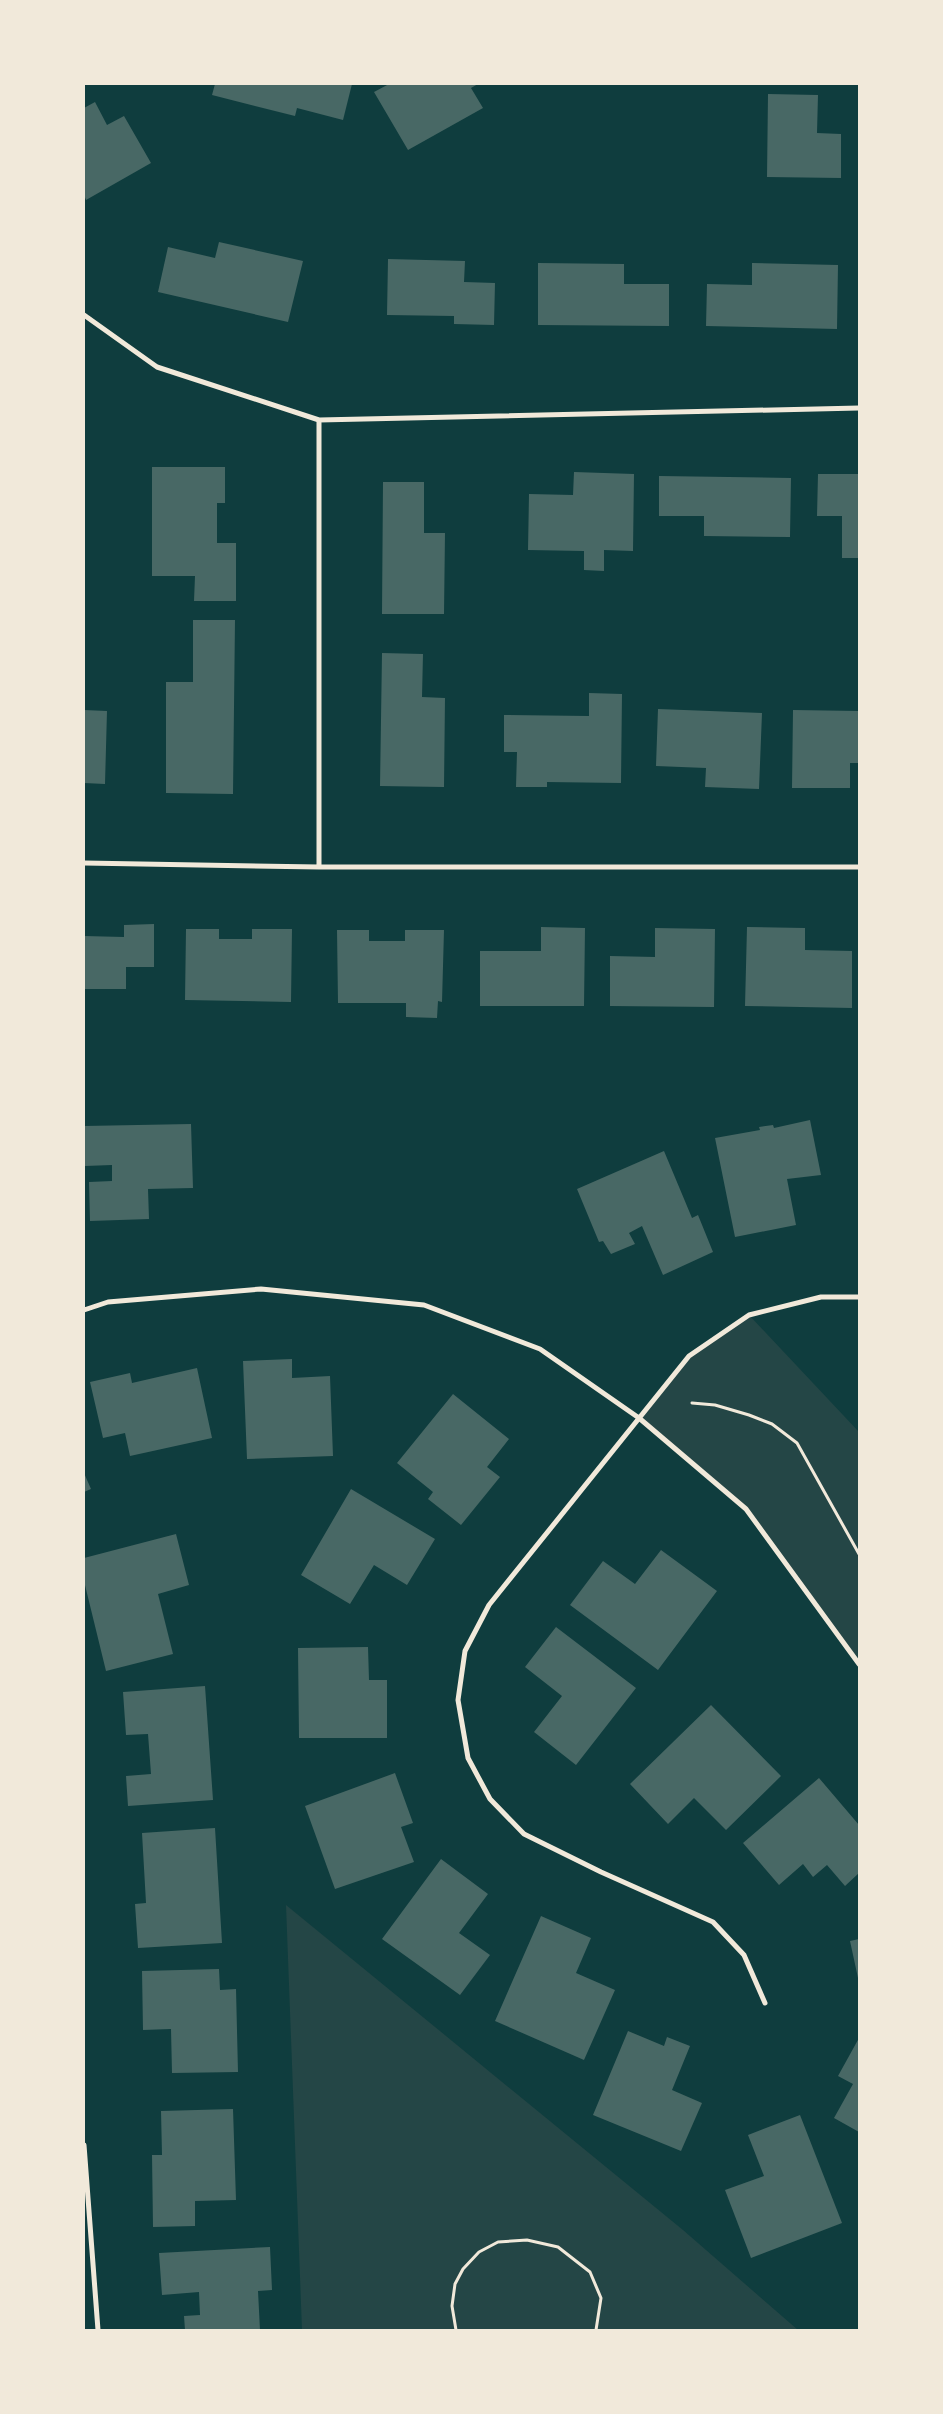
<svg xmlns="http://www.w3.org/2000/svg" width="943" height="2414" font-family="Rubik,sans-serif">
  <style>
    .green { fill: #244646 }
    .building { fill: #486865 }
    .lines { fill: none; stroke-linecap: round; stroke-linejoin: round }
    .path { stroke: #f1e9da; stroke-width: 3 }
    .minor { stroke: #f1e9da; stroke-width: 5 }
  </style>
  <rect width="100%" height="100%" fill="#0f3d3e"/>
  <path class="green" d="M749,1315l110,117v232l-113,-155 -107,-91 50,-62z
    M286,1905l397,325 115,100h-496z"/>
  <path class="building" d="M215,84h137l-9,36 -46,-12 -2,8 -83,-21z
    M389,84h89l-7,4 12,20 -75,42 -34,-58z
    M768,94l50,1 -1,38 24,1v44l-74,-1z
    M95,102l12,23 17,-9 27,47 -65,37 -2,-5v-87z
    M219,242l84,19 -15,61 -130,-30 10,-45 47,11z
    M388,259l77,2 -1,21 31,1 -1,42 -40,-1v-8l-67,-1z
    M538,263l86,1v20h45v42l-131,-1z
    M752,263l86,2 -1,64 -131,-3 1,-42 45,1z
    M152,467h73v36h-8v40h19v58h-42l1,-25h-43z
    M574,472l60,2 -1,77 -29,-1v21l-20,-1v-19l-56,-1 1,-56 44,1z
    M818,474h41v84h-17v-42h-25z
    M659,476l132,2 -1,59 -86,-1v-20h-45z
    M383,482h41v51h21l-1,81h-62z
    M193,620h42l-2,174 -67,-1v-111h27z
    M382,653l41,1 -1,43 23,1 -1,89 -64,-1z
    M589,693l33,1 -1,89 -74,-1v5h-31l1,-35h-13v-37l85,1z
    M658,709l104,4 -3,76 -54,-2 1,-19 -50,-2z
    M84,710l23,1 -2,73 -21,-1z
    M793,710l66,1v52h-9v25h-58z
    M154,924v43h-28v22h-42v-53l40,1v-12z
    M541,927l44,1 -1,78h-104v-55h61z
    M747,927l58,1v22l47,1v57l-107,-2z
    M655,928l60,1 -1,78 -104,-1v-50l45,1z
    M186,929h33v10h33v-10h40l-1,73 -106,-2z
    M337,930h32v11h36v-11h39l-2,72 -4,-1 -1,17 -31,-1v-14h-68z
    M810,1120l11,55 -34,4 9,46 -61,12 -20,-99 45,-8 -1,-3 14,-2 1,3z
    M191,1124l2,64 -45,1 1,30 -59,2 -1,-39 23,-1v-16l-27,1 -1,-40z
    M664,1151l28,67 6,-3 15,37 -50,23 -21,-49 -13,7 6,11 -24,10 -8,-13 -4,1 -22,-53z
    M292,1359v19l38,-2 3,80 -86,3 -4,-98z
    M197,1368l15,70 -82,18 -5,-23 -22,5 -13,-56 40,-9 2,10z
    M453,1394l56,45 -22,28 13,10 -39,48 -33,-26 5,-7 -36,-29z
    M84,1473l7,16 -7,3z
    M351,1489l84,50 -28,46 -33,-20 -24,39 -49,-29z
    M176,1534l13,51 -31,9 15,60 -67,17 -22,-90v-23z
    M661,1550l56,41 -59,79 -88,-65 33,-44 32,23z
    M556,1627l80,61 -60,77 -42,-33 28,-36 -37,-29z
    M368,1647l1,33h18v58h-88l-1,-90z
    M205,1686l8,114 -85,6 -2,-30 25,-2 -3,-40 -22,1 -3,-43z
    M711,1705l70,71 -55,54 -32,-32 -26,26 -38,-40z
    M395,1773l18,50 -12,4 13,35 -79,27 -30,-83z
    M819,1778l40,47v48l-14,13 -18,-21 -14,12 -10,-13 -24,21 -36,-42z
    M215,1828l7,115 -84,5 -3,-44 11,-1 -4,-70z
    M441,1859l47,35 -29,39 31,22 -30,40 -78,-56z
    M541,1916l50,22 -15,35 39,17 -31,70 -89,-39z
    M859,1939v39h-1l-8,-37z
    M219,1969l1,21 16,-1 2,83 -66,1 -1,-44 -28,1 -1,-59z
    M628,2031l36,15 3,-9 23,9 -18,44 30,13 -21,48 -88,-36z
    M859,2038v94l-25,-14 19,-34 -15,-8z
    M233,2109l3,91 -41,1v25l-42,1 -1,-72h10l-1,-44z
    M800,2115l42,108 -91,35 -26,-68 39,-14 -16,-41z
    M270,2247l2,43 -14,1 2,39h-75l-1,-14 16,-1 -1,-23 -37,3 -3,-42z"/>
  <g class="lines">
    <path class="path" d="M692,1403l23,2 34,10 23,9 25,19 62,111
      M456,2330l-4,-24 3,-22 8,-15 16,-17 19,-10 29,-2 31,7 32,25 11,26 -5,32"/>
    <path class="minor" d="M84,315l73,52 162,53 540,-12
      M319,420v447
      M84,863l235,4h540
      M84,1310l24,-8 153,-13 163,16 116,44 99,69 107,91 113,155
      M765,2003l-21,-48 -31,-33 -112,-50 -77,-38 -34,-35 -22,-41 -10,-58 7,-49 24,-46 200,-249 60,-41 72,-18h38
      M84,2145l14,185"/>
  </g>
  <rect width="943" height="2414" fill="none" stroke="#f1e9da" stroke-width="170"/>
</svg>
